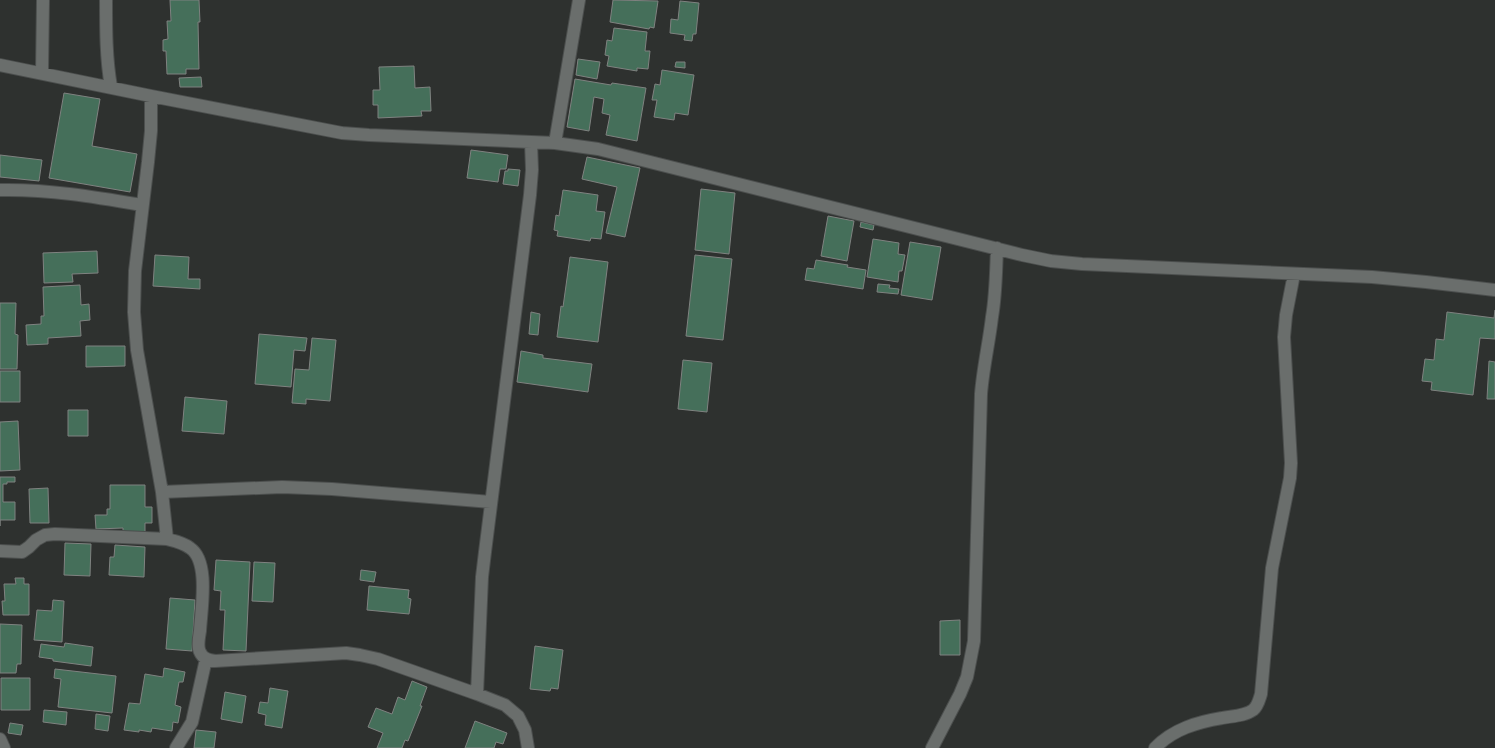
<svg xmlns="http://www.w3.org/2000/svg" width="1495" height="748" font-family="Montserrat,sans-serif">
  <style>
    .building { fill: #456f5a; stroke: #7f8280 }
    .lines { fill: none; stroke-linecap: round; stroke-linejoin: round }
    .minor-casing { stroke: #4c4f4e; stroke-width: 14 }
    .minor { stroke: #6a6e6c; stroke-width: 12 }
  </style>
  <rect width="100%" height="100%" fill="#2e312f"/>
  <path class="building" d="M170,0h29l1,22h-2l1,47h-13v5h-19l-1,-23h-3v-11l5,-1 -1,-18h4z
    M613,0l45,1 -4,27 -4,-1 -1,2 -39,-7z
    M680,1l19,2 -3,31h-3l-1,7 -8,-1 1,-5 -15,-2 1,-14 7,1z
    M614,28l33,4 -2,19h5l-2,18 -11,-1v3l-30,-5 2,-10 -4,-1 2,-15 5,1z
    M578,59l22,3 -3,17 -21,-4z
    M676,62h9v6l-10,-1z
    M414,66l1,22 15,-1 1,24h-10l1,5 -44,2v-13h-5v-15h7l-1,-23z
    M662,70l32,5 -6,40 -13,-2 -1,7 -20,-3 3,-17h-5l3,-16 5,1z
    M201,77l1,10h-22l-1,-9z
    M575,79l36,6 1,-2 34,5 -9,53 -31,-6 4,-20 -8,-2 2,-14 -10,-2 -5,34 -22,-4z
    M64,93l36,6 -8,47 45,8 -7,38 -81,-14z
    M471,150l37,5 -2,14h-6l-2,13 -31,-4z
    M0,155l42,5 -3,21 -39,-4z
    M587,157l53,11 -15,69 -19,-4 11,-46 -35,-8z
    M508,169l12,1 -2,16 -15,-2 2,-13h3z
    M701,189l34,4 -6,61 -34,-4z
    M563,190l35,5 -2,16 9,1 -4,27 -10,-1 -1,3 -33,-5 1,-5 -4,-1 2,-15 3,1z
    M828,216l26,5 -7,40 -26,-5z
    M861,222l13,3 -1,5 -13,-3z
    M873,239l26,4 -1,11 7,1 -3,16h-3l-1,11 -31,-5z
    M910,242l31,5 -9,53 -31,-5z
    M97,251l1,22 -26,1 1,8 -29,1 -1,-30z
    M155,255l34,2 -1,22h12v10l-47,-3z
    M695,255l37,4 -9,81 -37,-4z
    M570,257l38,5 -10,80 -41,-5 4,-31 2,1z
    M816,260l32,5 -1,2 19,3 -3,19 -58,-9 2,-12 7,1z
    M878,284l12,1 -1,3 10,1 -1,5 -21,-2z
    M80,285l1,20 8,-1 1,16 -10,1 1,15 -33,2v6l-21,1 -1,-20 15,-1v-8h3l-1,-29z
    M0,303h16l-1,31 3,1 -1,34h-17z
    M1495,310v29l-15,-1 -7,57 -42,-5 1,-8 -10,-1 3,-22 9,1 2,-21 8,1 3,-28 47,6z
    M531,312l9,2 -2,21 -9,-1z
    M259,334l48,4 -2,13 -11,-1 -3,37 -36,-3z
    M312,338l24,2 -6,61 -24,-2v5l-14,-1 3,-34 14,1z
    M86,346h39v20l-39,1z
    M521,351l22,4v3l49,6 -4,28 -71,-10z
    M683,360l29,3 -5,49 -29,-3z
    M1489,361l6,1v37h-8z
    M0,371h20v31h-20z
    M185,397l42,4 -3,33 -42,-3z
    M68,410h20v26h-20z
    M18,421l2,49 -20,1v-49z
    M0,477h15v5h-8v2h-4v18h12v18h-15v6z
    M110,485h35v22h7v16h-7v10h-22v-5l-27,1 -1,-14h12v-6h3z
    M48,488l1,35h-19l-1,-34z
    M65,543l26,1 -1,32 -26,-1z
    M115,545l30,2 -1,30 -35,-2 1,-18h4z
    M216,560l34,2 -4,89 -23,-1 2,-40h-5l1,-19 -7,-1z
    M254,562l21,1 -2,39 -21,-1z
    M361,570l15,2 -2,10 -14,-2z
    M15,578h9v6h5v31h-26l-1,-14h3l-1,-17h12z
    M369,586l40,4 -1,8 3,1 -2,15 -42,-4z
    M170,598l25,2 -3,51 -26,-2z
    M53,600l11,1 -2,41 -28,-2 3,-30 15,1z
    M960,620v35h-20v-34z
    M0,624l22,1 -1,39h-4l-1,9h-16z
    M65,643l28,4 -2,19 -38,-5v-2l-14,-2 2,-13 23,3z
    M535,646l28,4 -5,39 -7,-1 -1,3 -20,-2z
    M164,668l21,4 -2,10h-4l-4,23 6,2 -3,16 -5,-1 -1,9 -20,-3 -1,4 -12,-2v2l-15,-2 5,-27 11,1 5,-30 18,3z
    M55,669l61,7 -4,37 -54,-6 3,-28 -7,-1z
    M1,678h29v32h-29z
    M412,681l15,6 -7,19h2l-14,35 -3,-1 -3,8h-25l6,-15 -15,-6 8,-19 16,6 6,-17 7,3z
    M270,688l18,3 -6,37 -17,-3 1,-10 -8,-2 2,-11 8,1z
    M225,692l21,4 -4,27 -21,-4z
    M44,710l23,2 -1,13 -23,-3z
    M96,714l14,2 -2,15 -13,-2z
    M475,721l32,12 -4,11 -7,-2 -2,6h-29z
    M10,723l13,2 -2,10 -13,-2z
    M196,730l20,2 -2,16h-20z"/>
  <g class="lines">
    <defs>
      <path id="minor" d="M106,0c0,30 0,58 5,87
        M0,65l151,31 191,37 27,2 186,8 43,6 424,106 29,6 31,3 290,13 54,5 69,8
        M42,73l1,-73
        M151,96v35l-3,31 -13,109 -1,41 3,38 25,142 5,47
        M555,143l24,-143
        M0,190c48,-1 95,7 142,15
        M162,492l120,-5 50,2 159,13
        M0,551l22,1 7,-5 7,-7 9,-5 10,-1 112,5c8,2 17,4 23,9 20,13 11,62 10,83 -1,6 -3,16 0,21 3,7 9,8 15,9l131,-8 14,2 18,4 99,35 28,11 13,11 7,14 3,18
        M477,694l5,-117 3,-25 45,-357 2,-25 -1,-28
        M0,739l4,9
        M176,748l16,-26 14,-63
        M932,748l28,-54 7,-17 7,-36 7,-247c2,-26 8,-51 11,-77 4,-23 4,-46 5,-69
        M1155,748c18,-19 43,-26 67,-30 10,-2 23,-2 31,-8 5,-4 6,-10 8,-16l11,-126 18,-90 1,-15 -7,-126 2,-22 8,-41"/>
    </defs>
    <use href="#minor" class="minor-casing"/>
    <use href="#minor" class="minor"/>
  </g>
</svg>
